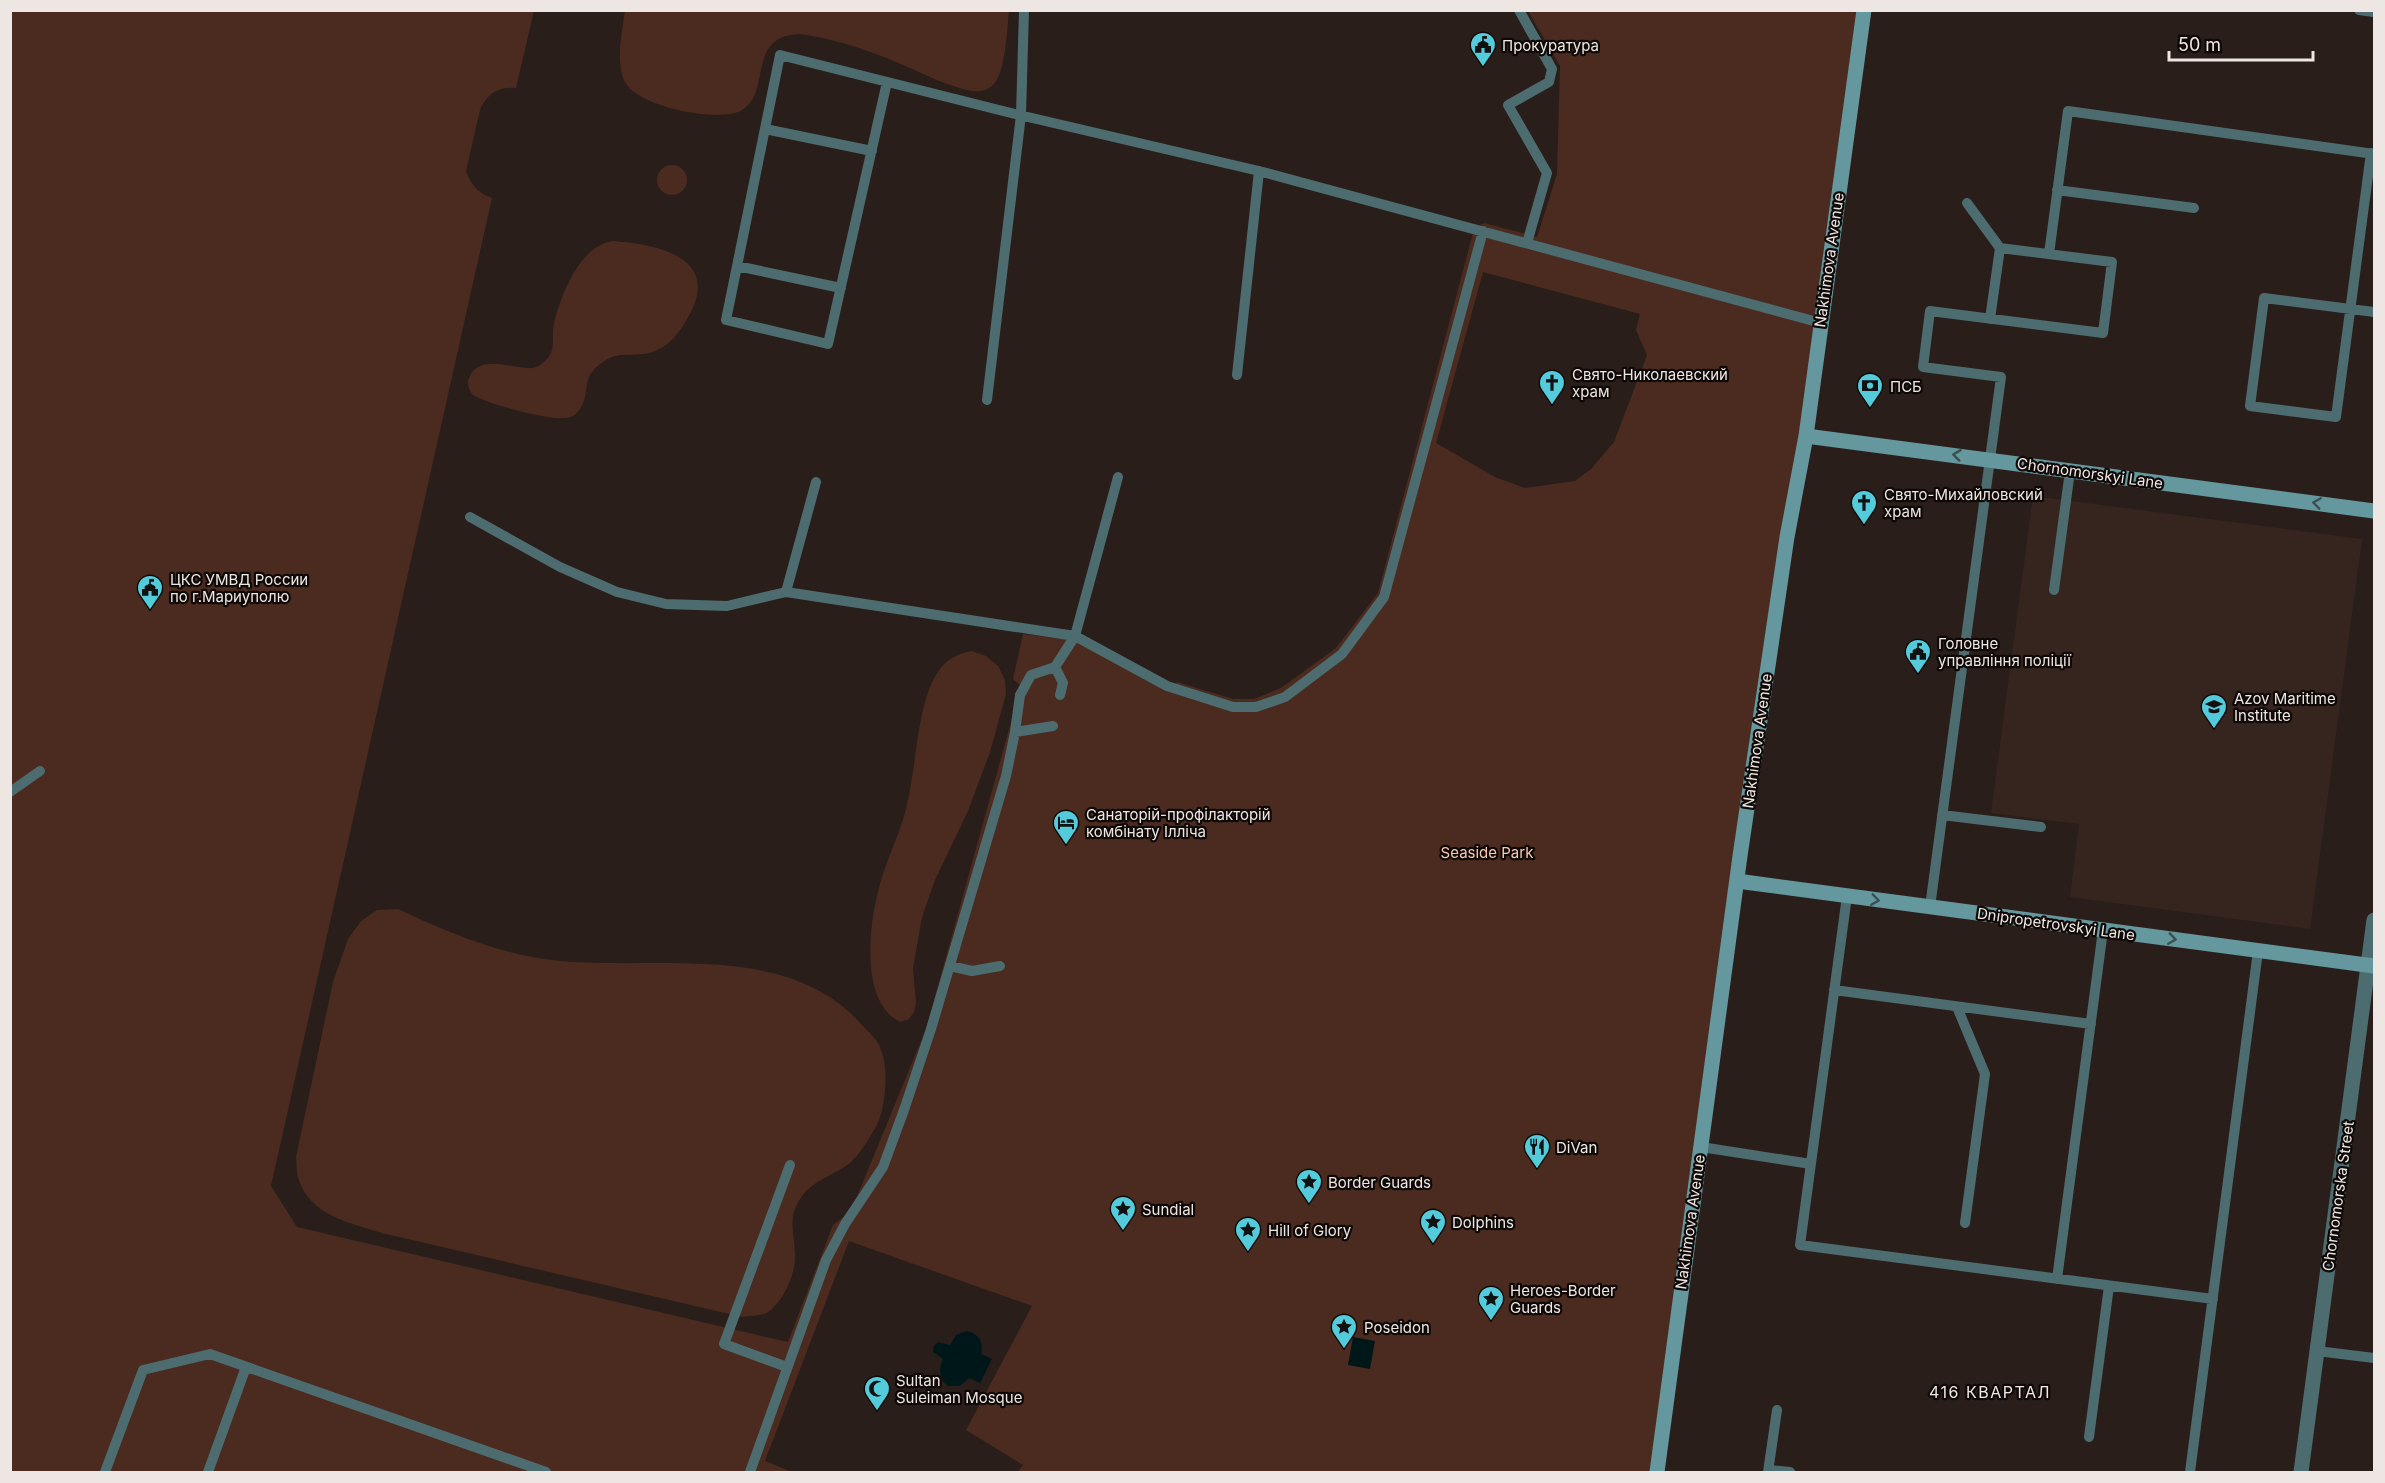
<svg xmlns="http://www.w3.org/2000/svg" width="2385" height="1483" font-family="Inter,sans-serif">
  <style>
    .built { fill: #36251e }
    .green { fill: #4b2b1f; fill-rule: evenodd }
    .water { fill: #00171a }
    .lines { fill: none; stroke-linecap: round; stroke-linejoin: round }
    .service { stroke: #4d6c70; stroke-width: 10 }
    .minor { stroke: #4d6c70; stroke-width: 15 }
    .secondary { stroke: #64979e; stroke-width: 15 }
    .oneway { stroke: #395052 }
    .labels { text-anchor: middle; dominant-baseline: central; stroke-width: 4.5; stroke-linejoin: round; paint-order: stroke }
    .poi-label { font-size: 15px; fill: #eee6e3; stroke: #0e0907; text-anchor: start }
    .street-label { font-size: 15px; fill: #eee6e3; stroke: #0e0907 }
    .park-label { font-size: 15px; fill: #fbc7b3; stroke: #0e0907 }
    .neighbourhood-label { font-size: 16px; letter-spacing: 1.5px; fill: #eee6e3; stroke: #0e0907 }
  </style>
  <rect width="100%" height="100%" fill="#291e1a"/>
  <path class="built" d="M2033,496l329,43 -52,390 -240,-32 9,-73 -88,-11z"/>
  <path class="green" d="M11,11h523l-18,77c-17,-2 -30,6 -36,22l-14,61c5,14 12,22 26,27l-221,988 26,41 491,115 45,-117 18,-14 75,-182 95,-343 -8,-7 10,-45 51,6 91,50 12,-8 56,17h21l27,-11 55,-40 42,-55 96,-364 10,-6 53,14 20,-63 3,-108 -32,-55h329l-199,1461h-640l5,-7 -57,-35 66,-124 -183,-65 -84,220 27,11h-781zM1483,272l157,42 -4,16 11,25 -33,87 -23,27 -16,12 -50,7 -30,-11 -59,-34z
    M625,11v-1l384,1c-2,18 -3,61 -16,74 -6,6 -14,7 -21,6 -22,-4 -44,-15 -64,-24 -28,-12 -56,-23 -86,-29 -11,-2 -21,-5 -31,-3 -43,8 -20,57 -49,75 -22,14 -106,-4 -117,-28 -10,-20 -3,-50 0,-71z
    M657 180a15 15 0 1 1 30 0a15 15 0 1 1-30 0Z
    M613,241c38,3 103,13 80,67 -7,14 -17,31 -30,39 -22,14 -40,2 -57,13 -28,17 -14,31 -26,49 -4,6 -9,9 -15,9 -17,2 -78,-14 -92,-23 -4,-5 -7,-11 -4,-17 10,-26 46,-8 64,-10 4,-1 8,-3 12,-7 12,-11 6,-24 9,-38 7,-28 26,-78 59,-82z
    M972,651l14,5 12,10 7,14 1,14 -16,58 -22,59 -33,69 -13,37 -9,51 3,35 -2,9 -5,7 -9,3c-43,-22 -30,-107 -18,-145 8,-25 21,-51 26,-77 8,-35 10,-96 28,-125 8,-14 19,-21 36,-24z
    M398,909c49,23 99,44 154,51 101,12 235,-21 310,65 5,6 14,13 17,20 10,19 7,52 1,72 -2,9 -19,35 -26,42 -14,15 -39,19 -52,37 -16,23 -7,36 -7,60 0,20 -11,44 -27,56 -6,4 -19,4 -26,5l-360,-84c-32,-10 -71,-17 -83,-53 -3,-6 -2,-15 -3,-23l37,-175 15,-43 13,-18 16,-11z"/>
  <path class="water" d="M967,1331c12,3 17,11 14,23l11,5 -12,24 -11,-5 -9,8h-12c-9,-8 -10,-16 -5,-27l-10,-7 1,-6 4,-4 12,3 6,-10z
    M1353,1337l22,4 -5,28 -22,-4z"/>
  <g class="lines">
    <path class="service" d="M1519,10l33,59 -3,13 -41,23 39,68 -20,70
      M2359,10l15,2
      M887,82l-59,262 -102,-24 54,-265 235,59 244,57 562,152
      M765,129l107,22
      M2371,153l-35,264 -86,-11 14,-108 110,14
      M2057,190l137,18
      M1967,203l33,45 -10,71
      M2049,254l19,-143 306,43
      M737,266l104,22
      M1237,375l22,-204
      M987,400l34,-285 3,-105
      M470,517l90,50 57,25 49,12 61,2 59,-14 289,44 92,50 66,21h23l29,-10 57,-43 42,-57 99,-366
      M2054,590l16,-119
      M786,592l30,-110
      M1055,667l8,16 -3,12
      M1015,732l38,-6
      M10,792l30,-21
      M1942,815l99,12
      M1847,896l-47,349 413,54
      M1930,907l71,-530 -78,-10 7,-56 173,22 9,-71 -112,-14
      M950,966l22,5 28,-5
      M1834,990l257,34
      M1957,1007l28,67 -20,149
      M1701,1147l110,17
      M2057,1279l46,-349
      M2317,1351l57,7
      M787,1367l-63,-23 66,-179
      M2089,1437l20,-151
      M1769,1470l21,2
      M105,1472l38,-102 67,-16 336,118
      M208,1472l38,-105
      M750,1472l76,-212 19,-36 38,-57 21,-57 27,-81 75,-253 9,-44 5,-37 11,-20 24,-8 20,-31 43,-159
      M1768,1472l9,-62
      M2190,1472l68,-521"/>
    <path class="minor" d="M2301,1472l73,-552"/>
    <path class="secondary" d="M1806,436l568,75
      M1737,881l637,85
      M1657,1472l83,-616 47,-319 19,-101 58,-426"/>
  </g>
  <defs><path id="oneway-chevron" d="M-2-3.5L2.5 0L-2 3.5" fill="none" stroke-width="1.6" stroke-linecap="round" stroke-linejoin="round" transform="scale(1.5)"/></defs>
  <g class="oneway">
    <use href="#oneway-chevron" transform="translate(1957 455) rotate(-173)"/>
    <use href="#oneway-chevron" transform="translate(2317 503) rotate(-172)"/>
    <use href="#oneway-chevron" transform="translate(1875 900) rotate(8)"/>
    <use href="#oneway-chevron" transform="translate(2172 939) rotate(8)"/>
  </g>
  <defs>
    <symbol id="civic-pin" viewBox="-11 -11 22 30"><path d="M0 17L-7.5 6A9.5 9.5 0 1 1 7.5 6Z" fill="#53cbda" stroke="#0e0907"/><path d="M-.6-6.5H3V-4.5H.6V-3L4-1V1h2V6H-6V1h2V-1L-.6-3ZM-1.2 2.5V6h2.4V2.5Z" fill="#111"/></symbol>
    <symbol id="church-pin" viewBox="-11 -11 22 30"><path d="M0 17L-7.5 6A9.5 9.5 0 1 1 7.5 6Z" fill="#53cbda" stroke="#0e0907"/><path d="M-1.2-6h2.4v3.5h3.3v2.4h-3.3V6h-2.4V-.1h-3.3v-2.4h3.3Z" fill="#111"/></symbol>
    <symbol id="bank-pin" viewBox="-11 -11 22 30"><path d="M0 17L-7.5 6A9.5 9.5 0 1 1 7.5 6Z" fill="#53cbda" stroke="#0e0907"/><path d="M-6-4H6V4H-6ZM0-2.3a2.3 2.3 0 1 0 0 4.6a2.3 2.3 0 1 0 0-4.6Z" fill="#111"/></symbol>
    <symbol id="university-pin" viewBox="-11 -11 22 30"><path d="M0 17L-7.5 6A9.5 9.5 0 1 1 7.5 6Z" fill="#53cbda" stroke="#0e0907"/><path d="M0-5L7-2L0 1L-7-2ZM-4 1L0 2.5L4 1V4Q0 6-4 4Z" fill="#111"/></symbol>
    <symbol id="hotel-pin" viewBox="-11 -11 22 30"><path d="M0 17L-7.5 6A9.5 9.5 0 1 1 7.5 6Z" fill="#53cbda" stroke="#0e0907"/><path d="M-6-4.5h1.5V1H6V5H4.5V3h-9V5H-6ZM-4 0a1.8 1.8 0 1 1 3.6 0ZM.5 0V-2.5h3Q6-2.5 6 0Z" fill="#111"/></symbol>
    <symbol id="restaurant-pin" viewBox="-11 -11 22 30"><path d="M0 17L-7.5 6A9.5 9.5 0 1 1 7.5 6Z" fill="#53cbda" stroke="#0e0907"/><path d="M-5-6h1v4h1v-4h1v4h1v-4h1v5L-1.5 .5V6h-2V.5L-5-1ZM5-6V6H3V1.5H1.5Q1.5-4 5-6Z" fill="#111"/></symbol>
    <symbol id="sight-pin" viewBox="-11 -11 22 30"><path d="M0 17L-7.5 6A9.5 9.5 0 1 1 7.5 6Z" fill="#53cbda" stroke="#0e0907"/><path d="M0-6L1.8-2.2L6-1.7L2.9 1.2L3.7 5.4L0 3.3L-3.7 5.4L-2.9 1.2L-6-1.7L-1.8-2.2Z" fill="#111"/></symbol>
    <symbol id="mosque-pin" viewBox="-11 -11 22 30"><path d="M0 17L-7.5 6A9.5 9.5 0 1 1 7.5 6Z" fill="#53cbda" stroke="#0e0907"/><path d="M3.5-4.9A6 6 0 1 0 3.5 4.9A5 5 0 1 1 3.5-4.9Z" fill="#111"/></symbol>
  </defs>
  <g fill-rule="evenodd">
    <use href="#civic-pin" x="1468" y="30" width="30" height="40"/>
    <use href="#church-pin" x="1537" y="368" width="30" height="40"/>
    <use href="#bank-pin" x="1855" y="371" width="30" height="40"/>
    <use href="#church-pin" x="1849" y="488" width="30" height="40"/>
    <use href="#civic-pin" x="135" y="573" width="30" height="40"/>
    <use href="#civic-pin" x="1903" y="637" width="30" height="40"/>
    <use href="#university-pin" x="2199" y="692" width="30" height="40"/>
    <use href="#hotel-pin" x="1051" y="808" width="30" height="40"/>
    <use href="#restaurant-pin" x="1522" y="1132" width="30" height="40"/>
    <use href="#sight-pin" x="1294" y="1167" width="30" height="40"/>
    <use href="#sight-pin" x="1108" y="1194" width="30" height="40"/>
    <use href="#sight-pin" x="1418" y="1207" width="30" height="40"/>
    <use href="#sight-pin" x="1233" y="1215" width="30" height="40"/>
    <use href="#sight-pin" x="1476" y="1284" width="30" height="40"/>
    <use href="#sight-pin" x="1329" y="1312" width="30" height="40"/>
    <use href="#mosque-pin" x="862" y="1374" width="30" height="40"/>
  </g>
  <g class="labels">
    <g class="poi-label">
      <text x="1502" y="45">Прокуратура</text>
      <text x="1572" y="374">Свято-Николаевский<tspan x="1572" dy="17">храм</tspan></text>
      <text x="1890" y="386">ПСБ</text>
      <text x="1884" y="494">Свято-Михайловский<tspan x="1884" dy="17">храм</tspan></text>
      <text x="170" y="579">ЦКС УМВД России<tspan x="170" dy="17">по г.Мариуполю</tspan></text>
      <text x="1938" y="643">Головне<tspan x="1938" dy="17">управління поліції</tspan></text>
      <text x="2234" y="698">Azov Maritime<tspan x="2234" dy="17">Institute</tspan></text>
      <text x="1086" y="814">Санаторій-профілакторій<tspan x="1086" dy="17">комбінату Ілліча</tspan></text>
      <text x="1556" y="1147">DiVan</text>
      <text x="1328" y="1182">Border Guards</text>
      <text x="1142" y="1209">Sundial</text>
      <text x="1452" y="1222">Dolphins</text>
      <text x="1268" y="1230">Hill of Glory</text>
      <text x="1510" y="1290">Heroes-Border<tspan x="1510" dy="17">Guards</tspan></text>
      <text x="1364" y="1327">Poseidon</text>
      <text x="896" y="1380">Sultan<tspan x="896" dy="17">Suleiman Mosque</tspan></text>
    </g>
    <g class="street-label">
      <text transform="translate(1829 260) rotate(-82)">Nakhimova Avenue</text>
      <text transform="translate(2090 473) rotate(8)">Chornomorskyi Lane</text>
      <text transform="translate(1757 741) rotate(-82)">Nakhimova Avenue</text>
      <text transform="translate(2056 924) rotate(8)">Dnipropetrovskyi Lane</text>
      <text transform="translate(2338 1196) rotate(-82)">Chornomorska Street</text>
      <text transform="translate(1690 1222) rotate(-82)">Nakhimova Avenue</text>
    </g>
    <g class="park-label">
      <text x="1487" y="852">Seaside Park</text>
    </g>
    <g class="neighbourhood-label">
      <text x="1990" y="1392">416 КВАРТАЛ</text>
    </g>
  </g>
  <rect width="2385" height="1483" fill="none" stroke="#eee6e3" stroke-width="24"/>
  <path d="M2169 51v9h144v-9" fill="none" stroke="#eee6e3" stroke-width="3"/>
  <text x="2178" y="51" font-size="18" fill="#eee6e3" stroke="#0e0907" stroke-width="4.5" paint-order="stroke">50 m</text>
</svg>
